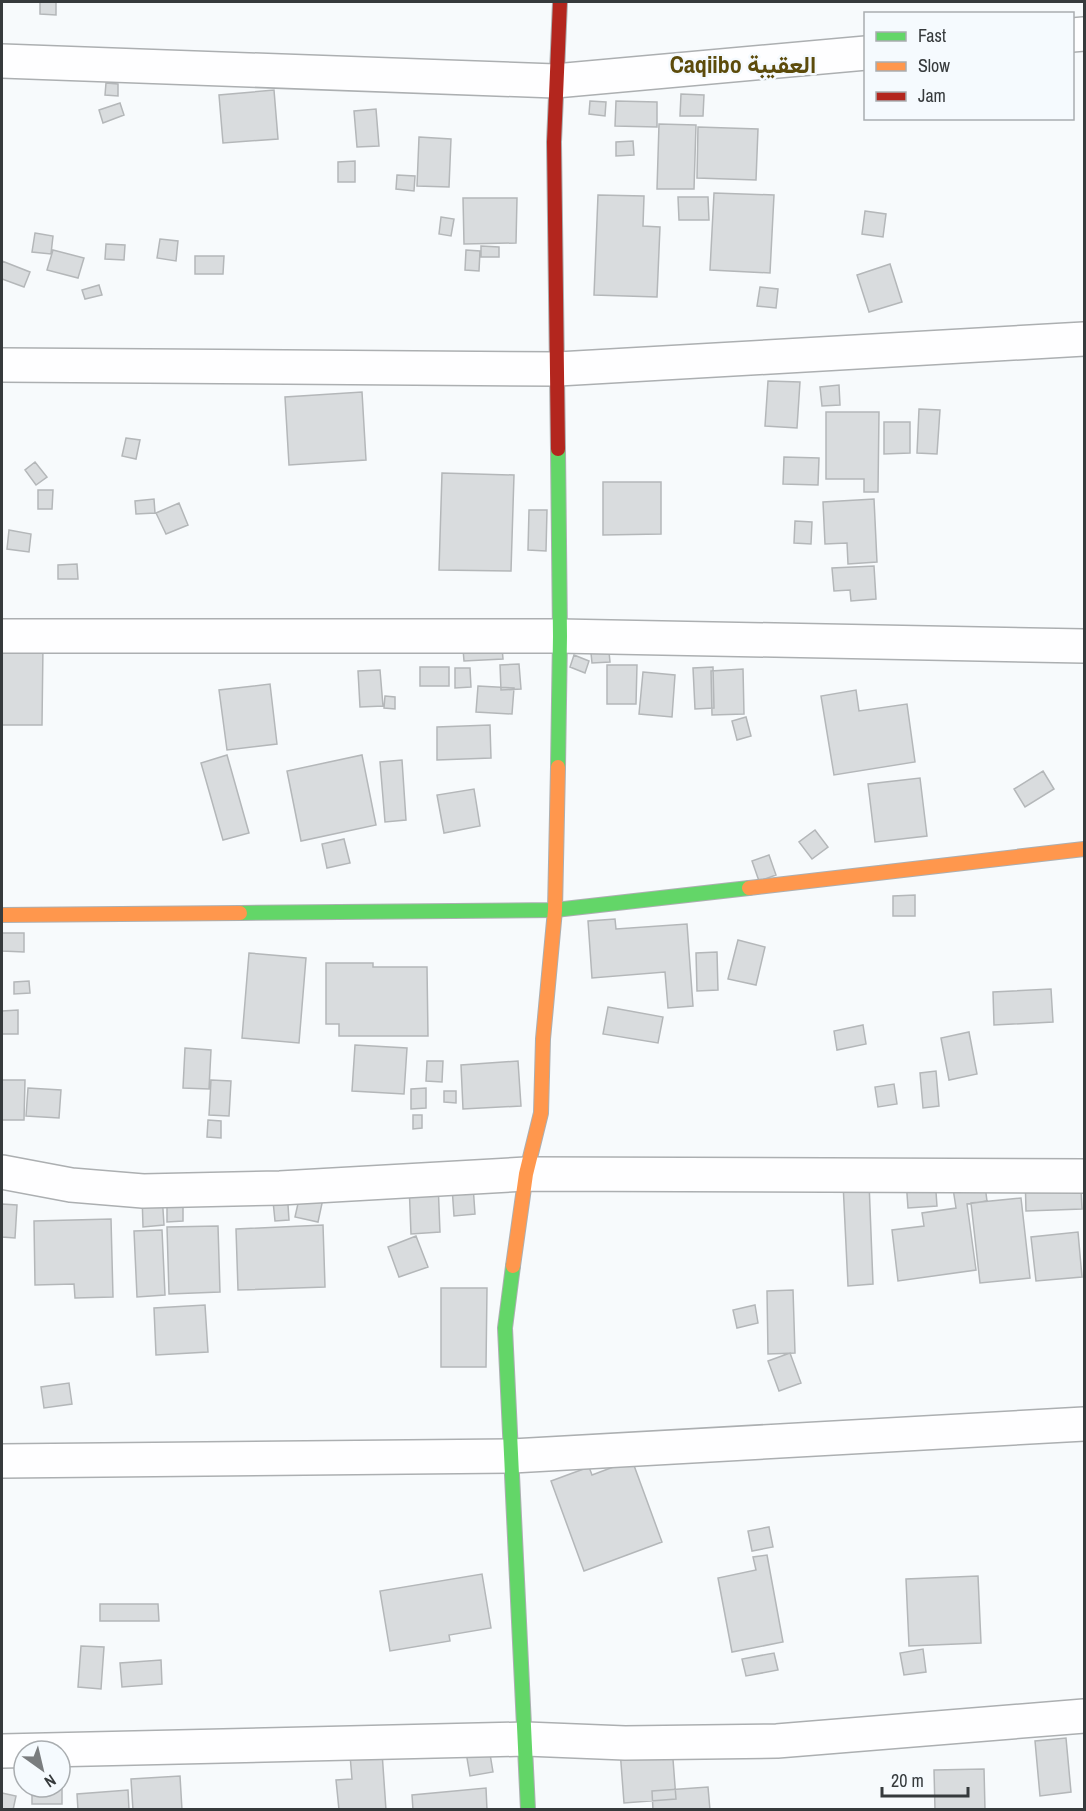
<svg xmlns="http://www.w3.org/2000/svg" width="1086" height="1811" font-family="'Archivo Narrow',Vazirmatn,sans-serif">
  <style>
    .building { fill: #d9dcde; stroke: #b4b7b9; stroke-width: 1.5 }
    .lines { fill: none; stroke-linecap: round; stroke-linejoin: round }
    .street-casing { stroke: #acafb1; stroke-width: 36 }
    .fast-casing { stroke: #acafb1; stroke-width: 16 }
    .slow-casing { stroke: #acafb1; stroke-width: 16 }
    .jam-casing { stroke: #acafb1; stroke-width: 16 }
    .street { stroke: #fefeff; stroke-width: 33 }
    .fast { stroke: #63d668; stroke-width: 14 }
    .slow { stroke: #ff974d; stroke-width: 14 }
    .jam { stroke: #b3261e; stroke-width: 14 }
    .labels { text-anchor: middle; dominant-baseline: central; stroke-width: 5; stroke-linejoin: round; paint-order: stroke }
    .district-label { font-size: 24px; font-weight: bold; fill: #5c4b0b; stroke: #f5fafe }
  </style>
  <rect width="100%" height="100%" fill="#f7fafc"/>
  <path class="building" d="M40,2h16v13l-16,-1z
    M106,83l12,1v12l-13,-1z
    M274,90l4,49 -55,4 -4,-48z
    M681,94l23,1 -1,21h-23z
    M590,101l16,1 -1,14 -16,-2z
    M616,101l41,1v25l-42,-1z
    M120,103l4,12 -21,8 -4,-13z
    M376,109l3,37 -22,1 -3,-36z
    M659,124l37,1 -2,64h-37z
    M698,127l60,2 -2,51 -59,-2z
    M419,137l32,2 -2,48 -32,-1z
    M633,141l1,14 -18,1v-14z
    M355,161v21h-17v-20z
    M397,175l18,1 -1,15 -18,-2z
    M714,193l60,2 -4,78 -60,-3z
    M598,195l46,1 -1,30 17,1 -3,70 -63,-2z
    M678,197h30l1,23h-30z
    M463,198h54l-1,45 -52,1z
    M865,211l21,3 -3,23 -21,-3z
    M441,217l13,2 -3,17 -12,-2z
    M35,233l18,3 -2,18 -19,-2z
    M160,239l18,2 -2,20 -19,-3z
    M106,244l19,1 -1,15 -19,-1z
    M481,246l18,1v10h-18z
    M53,250l31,8 -6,20 -31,-8z
    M466,250l14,1 -1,20 -14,-1z
    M195,256h29l-1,18h-28z
    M2,261l28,11 -6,15 -22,-8z
    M890,264l12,38 -33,10 -12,-37z
    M99,285l3,10 -17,4 -3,-9z
    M760,287l18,2 -2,19 -19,-2z
    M768,381l32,1 -3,46 -32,-2z
    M839,385l1,20 -18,1 -2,-19z
    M362,392l4,68 -77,5 -4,-68z
    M919,409l21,1 -3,44 -20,-1z
    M826,412h53l-1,80h-14v-13h-38z
    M884,422h26v31l-26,1z
    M126,438l14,2 -4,19 -14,-3z
    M784,457l35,1 -1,27 -35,-1z
    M35,462l12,15 -11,8 -11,-15z
    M442,473l72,2 -3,96 -72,-1z
    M603,482h58v52l-58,1z
    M38,490h15l-1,19h-14z
    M154,499l1,14 -19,1 -1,-13z
    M874,499l3,63 -29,2 -1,-21 -22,1 -2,-42z
    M179,503l9,22 -22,9 -10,-21z
    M529,510h18l-1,41 -18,-1z
    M795,521l17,1 -1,22 -17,-1z
    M9,530l22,4 -2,18 -22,-3z
    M77,564l1,15h-20v-14z
    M874,566l2,33 -25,2 -1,-11 -16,1 -2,-23z
    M2,645h41l-1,80h-40z
    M502,647l1,12 -39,2 -1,-12z
    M609,652l1,10 -18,1 -1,-10z
    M574,655l15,6 -4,12 -15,-6z
    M519,664l2,25 -20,1 -1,-25z
    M607,665h30l-1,39h-29z
    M420,667h29v19h-29z
    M713,667l1,41 -19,1 -2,-41z
    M455,668h15l1,19 -16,1z
    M743,669l1,45 -32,1 -1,-44z
    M380,670l3,36 -23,1 -2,-36z
    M643,672l32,3 -3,42 -33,-3z
    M270,684l7,60 -50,6 -8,-60z
    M478,686l36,2 -2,26 -36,-2z
    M856,690l3,21 48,-7 8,58 -81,13 -13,-79z
    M385,696l10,1v12l-11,-1z
    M746,717l5,19 -14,4 -5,-19z
    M490,725l1,33 -54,2v-33z
    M227,755l22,78 -26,7 -22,-77z
    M362,755l14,70 -75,16 -14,-70z
    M402,760l4,60 -21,2 -5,-60z
    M1043,771l11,18 -29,18 -11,-18z
    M920,778l7,58 -52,6 -7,-58z
    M474,789l6,37 -36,7 -7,-38z
    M815,830l13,17 -16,12 -13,-17z
    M344,839l6,24 -23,5 -5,-24z
    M769,855l7,20 -17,6 -7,-20z
    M915,895v21h-22v-20z
    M615,919l1,10 71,-5 6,82 -25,2 -3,-36 -73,6 -4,-57z
    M2,933h22v19l-22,-1z
    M738,940l27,7 -9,38 -28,-6z
    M717,952l1,38 -21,1 -1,-38z
    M249,953l57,5 -7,85 -57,-5z
    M326,963h47v4h54l1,69h-89v-12h-13z
    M29,981l1,12 -16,1v-12z
    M1051,989l2,33 -59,3 -1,-33z
    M608,1007l55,10 -5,26 -55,-9z
    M18,1010v24h-16v-23z
    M863,1025l3,19 -29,6 -3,-19z
    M969,1032l8,42 -28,6 -8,-42z
    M355,1045l52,3 -3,46 -52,-3z
    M185,1048l26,2 -2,39 -26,-1z
    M427,1061h16l-1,21 -16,-1z
    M518,1061l3,45 -58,3 -2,-44z
    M936,1071l3,35 -16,2 -3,-35z
    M2,1080h23l-1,40h-22z
    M211,1080l20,1 -2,35 -20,-1z
    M894,1084l3,20 -19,3 -3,-20z
    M28,1088l33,2 -2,28 -33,-2z
    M426,1088v20l-15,1v-20z
    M444,1091h12v12l-12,-1z
    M413,1115h9v13l-9,1z
    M208,1120l13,1v17l-14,-1z
    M1080,1170l2,39 -56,2 -1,-38z
    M935,1178l2,28 -29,2 -2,-28z
    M984,1178l3,23 -20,3 9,66 -78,11 -6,-51 32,-4 -2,-13 34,-5 -4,-26z
    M438,1182l2,50 -29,2 -2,-51z
    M869,1182l4,102 -25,2 -5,-103z
    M473,1185l2,29 -21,2 -2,-29z
    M287,1190l2,30 -14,1 -3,-30z
    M301,1190l23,4 -6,28 -23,-5z
    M162,1194l2,31 -21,2 -1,-32z
    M167,1195h16v26l-16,1z
    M1021,1198l9,80 -50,5 -9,-80z
    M2,1204l15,1 -2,33 -13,-1z
    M111,1219l2,78 -38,1 -1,-14 -39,1 -1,-64z
    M323,1225l2,62 -87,3 -2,-61z
    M218,1226l2,66 -51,2 -2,-67z
    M162,1230l3,65 -28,2 -3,-66z
    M1078,1232l4,45 -46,4 -5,-44z
    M416,1236l12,31 -29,10 -11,-30z
    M441,1288h46l-1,79h-45z
    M793,1290l2,63 -27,1 -1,-63z
    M205,1305l3,47 -52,3 -2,-47z
    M755,1305l3,18 -21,5 -4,-18z
    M790,1353l11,30 -22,8 -11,-30z
    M69,1383l3,21 -28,4 -3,-21z
    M632,1460l30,82 -78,29 -33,-90 38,-14 3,8z
    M769,1527l4,20 -21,4 -4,-20z
    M767,1555l16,87 -51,10 -14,-74 38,-8 -3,-13z
    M482,1574l9,54 -42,7 1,6 -60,10 -10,-60z
    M978,1576l3,67 -72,3 -3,-67z
    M100,1604h58l1,17h-59z
    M81,1646l23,1 -3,42 -23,-2z
    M923,1649l3,23 -22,3 -4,-22z
    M774,1653l4,17 -32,6 -4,-17z
    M161,1660l1,24 -40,3 -2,-24z
    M1066,1738l5,54 -31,4 -5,-55z
    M672,1746l4,53 -52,4 -4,-53z
    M489,1748l4,24 -23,4 -4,-24z
    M382,1752l4,58h-47l-3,-30 16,-1 -2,-24z
    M60,1765h2v39h-30v-17h28z
    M984,1769l1,41h-50l-1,-40z
    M180,1776l2,34h-49l-2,-31z
    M708,1787l2,23h-57l-1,-19z
    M486,1788l1,22h-74l-1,-15z
    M128,1790l1,20h-51l-1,-16z
    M2,1793l14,3 -3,14h-11z"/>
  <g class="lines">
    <defs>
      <path id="street" d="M1072,35l12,-1
        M2,61l553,20 311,-28
        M2,365l556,4 526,-30
        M2,636h558l524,10
        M2,1172l69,13 72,6 137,-3 246,-14 558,2
        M2,1461l510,-5 572,-32
        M2,1751l524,-12 99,4 152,-2 307,-25"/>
      <path id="fast" d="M558,767l2,-131 -2,-187
        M240,913l315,-3 194,-22
        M513,1266l-8,62 23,482"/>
      <path id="slow" d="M749,888l335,-39
        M2,915l238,-2
        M513,1266l13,-92 15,-61 2,-74 12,-129 3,-143"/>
      <path id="jam" d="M558,449l-4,-307 6,-140"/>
    </defs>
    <use href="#street" class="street-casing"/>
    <use href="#fast" class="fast-casing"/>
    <use href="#slow" class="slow-casing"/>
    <use href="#jam" class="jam-casing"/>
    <use href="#street" class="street"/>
    <use href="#fast" class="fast"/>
    <use href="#slow" class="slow"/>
    <use href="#jam" class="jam"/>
  </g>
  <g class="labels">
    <g class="district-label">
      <text x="743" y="64">Caqiibo العقيبة</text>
    </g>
  </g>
  <rect width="1086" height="1811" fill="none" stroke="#363a3c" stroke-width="6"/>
  <rect x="864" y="12" width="210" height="108" fill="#f5fafe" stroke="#a9adb0" stroke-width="1.5"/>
  <rect x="876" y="32" width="30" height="9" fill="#63d668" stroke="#a9adb0" stroke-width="1.5"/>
  <text x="918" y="42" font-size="18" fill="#363a3c">Fast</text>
  <rect x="876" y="62" width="30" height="9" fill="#ff974d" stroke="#a9adb0" stroke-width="1.5"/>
  <text x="918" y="72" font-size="18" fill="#363a3c">Slow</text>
  <rect x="876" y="92" width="30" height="9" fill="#b3261e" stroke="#a9adb0" stroke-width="1.5"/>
  <text x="918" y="102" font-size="18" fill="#363a3c">Jam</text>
  <g transform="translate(42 1769) rotate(146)"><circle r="28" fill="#f5fafe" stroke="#a9adb0" stroke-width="1.5"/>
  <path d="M0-4.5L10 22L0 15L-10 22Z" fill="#7a7d7f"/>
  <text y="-9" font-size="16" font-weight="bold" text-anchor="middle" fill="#363a3c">N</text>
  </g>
  <path d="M882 1787v9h86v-9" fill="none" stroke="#363a3c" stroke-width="3"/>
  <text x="891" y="1787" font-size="18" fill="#363a3c" stroke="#f5fafe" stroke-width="4.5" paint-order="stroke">20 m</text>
</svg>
